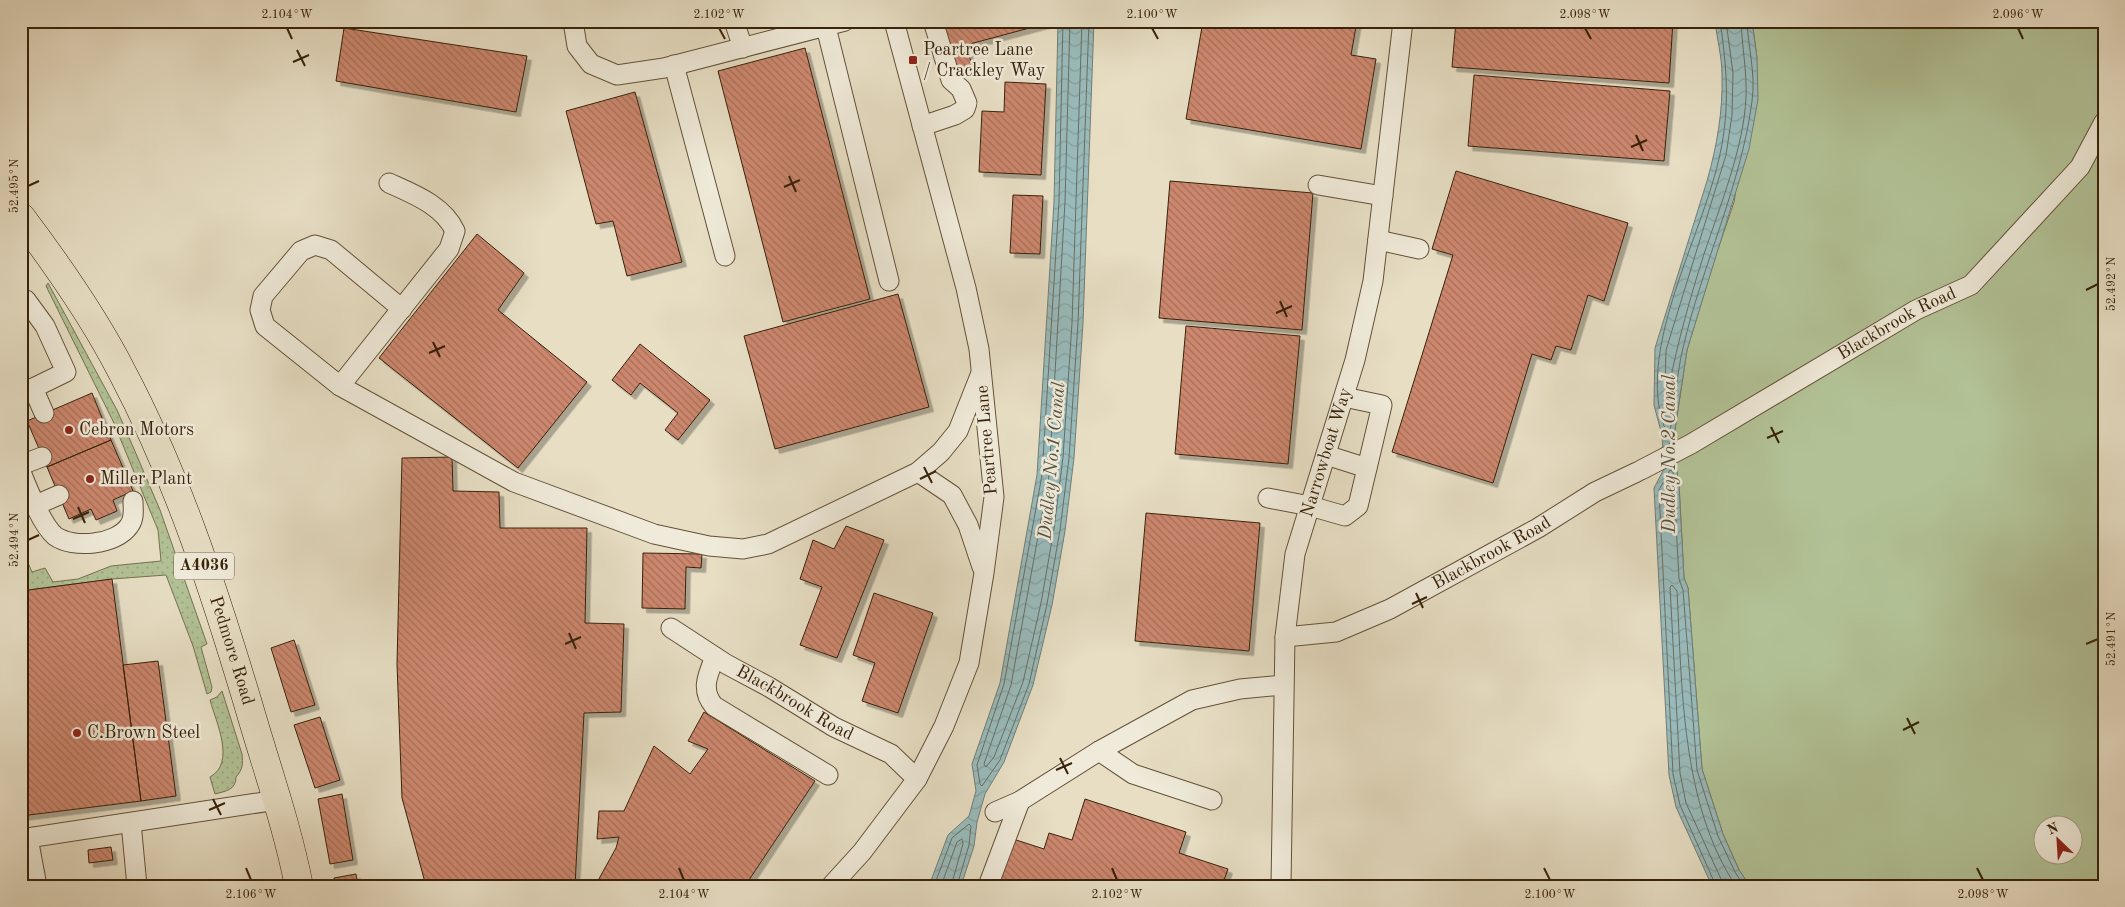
<svg xmlns="http://www.w3.org/2000/svg" width="2125" height="907" font-family="'Old Standard TT',serif">
  <style>
    .grass { fill: url(#grass-dots); stroke: #757250 }
    .park { fill: #b2c296; stroke: #757250; fill-rule: evenodd }
    .garden { fill: url(#garden-furrows); stroke: #757250 }
    .water { fill: url(#water-waves); stroke: #727e74 }
    .lines { fill: none; stroke-linecap: round; stroke-linejoin: round }
    .shore { stroke: #686e62; stroke-width: 1 }
    .building { fill: url(#building-back-hatch); stroke: #382209; filter: url(#shadow) }
    .minor-casing { stroke: #645138; stroke-width: 21 }
    .highway-casing { stroke: #382209; stroke-width: 29 }
    .minor { stroke: #efead9; stroke-width: 19 }
    .highway { stroke: #e7dec4; stroke-width: 28 }
    .ticks { fill: none; stroke: #382209; stroke-width: 2 }
    .poi-dot { fill: #8f2418; stroke: #efead9; stroke-width: 2 }
    .labels { text-anchor: middle; dominant-baseline: central; stroke-width: 5; stroke-linejoin: round; paint-order: stroke }
    .shield { fill: #efead9; stroke: #6f5e47; stroke-width: 1 }
    .shield-label { font-size: 16px; font-weight: bold; fill: #382209 }
    .poi-label { font-size: 18px; fill: #382209; stroke: #efead9; text-anchor: start }
    .street-label { font-size: 18px; fill: #382209; stroke: #efead9 }
    .water-label { font-size: 19px; font-style: italic; fill: #55503f; stroke: #efead9 }
    .neatline { fill: none; stroke: #382209; stroke-width: 2 }
    .ticks-label { font-size: 12px; text-anchor: middle; fill: #382209 }
  </style>
  <defs>
    <pattern id="grass-dots" width="8" height="8" patternUnits="userSpaceOnUse" patternTransform="scale(1.25)"><rect width="8" height="8" fill="#b2c296"/><path d="M2 2h.1M6 6h.1" fill="none" stroke="#9aa680" stroke-width="1.8" stroke-linecap="round"/></pattern>
    <pattern id="garden-furrows" width="10" height="10" patternUnits="userSpaceOnUse" patternTransform="scale(1.25)"><rect width="10" height="10" fill="#b2c296"/><path d="M-1 1l2-2M0 10L10 0M9 11l2-2" fill="none" stroke="#9aa680"/></pattern>
    <pattern id="water-waves" width="16" height="10" patternUnits="userSpaceOnUse" patternTransform="scale(1.25)"><rect width="16" height="10" fill="#99bbbc"/><path d="M0 5q4-4 8 0t8 0" fill="none" stroke="#85a0a0"/></pattern>
    <pattern id="building-back-hatch" width="6" height="6" patternUnits="userSpaceOnUse" patternTransform="scale(1.25)"><rect width="6" height="6" fill="#cc876e"/><path d="M-1 5l2 2M0 0l6 6M5-1l2 2" fill="none" stroke="#a76e59"/></pattern>
    <filter id="shadow"><feDropShadow dx="4.5" dy="4.5" stdDeviation="0" flood-color="#0004"/></filter>
  </defs>
  <rect width="100%" height="100%" fill="#e7dec4"/>
  <filter id="stains"><feTurbulence type="fractalNoise" baseFrequency=".004" numOctaves="4"/><feColorMatrix values="0 0 0 0 .2 0 0 0 0 .09 0 0 0 0 .02 0 0 0 .5 -.17"/></filter>
  <radialGradient id="worn" r=".72"><stop offset=".6" stop-color="#630" stop-opacity="0"/><stop offset="1" stop-color="#630" stop-opacity=".3"/></radialGradient>
  <path class="grass" d="M48,283l69,127 17,39 26,61 47,134 -6,3 11,40 -1,5 -4,2 -14,-48 -27,-71 -54,4 -91,12v-44l11,25 13,-4 8,14 25,-3 33,-13 50,-5 -3,-31 -45,-109 -67,-135z
    M222,691l20,63c1,10 1,15 -6,23 0,13 -10,14 -21,17l-5,-17c26,-14 6,-55 0,-77l7,-3z"/>
  <path class="park" d="M1752,21h352v865h-354l-11,-16 -16,-36 -21,-65 -14,-181 -4,-10 -5,-93 -6,-42 14,-93 28,-92 19,-56 23,-144zM2042,824h30v30h-30z"/>
  <path class="garden" d="M21,21h11l-8,14 -3,-2z"/>
  <path class="water" d="M1058,21h36l-11,302 -9,135 -9,73 -13,74 -19,80 -29,77 -19,32 -8,28 -3,24 -13,40h-32l19,-51 21,-19 7,-25 -4,-27 28,-81 37,-208 17,-273z
    M1715,21h37l5,37 1,41 -9,50 -62,201 -14,92 6,43 5,93 4,10 14,181 21,65 16,36 11,16h-38l-36,-79 -7,-32 -15,-287 10,-19 -2,-34 -8,-30 1,-57 52,-167c10,-35 16,-70 15,-106 0,-18 -5,-36 -7,-54z"/>
  <g class="lines">
    <path class="shore" d="M1063,21l-4,181 -17,273 -38,209 -27,81 3,19 2,2 18,-26 29,-76 18,-80 13,-74 9,-72 9,-135 11,-302
      M1070,21l-5,181 -16,274 -38,209 -27,79 2,3 8,-10 29,-75 18,-79 13,-74 9,-72 9,-134 10,-302
      M1720,21c7,46 10,87 0,133 -16,77 -76,180 -60,258 2,7 3,15 8,20l2,-1c6,-27 6,-55 13,-83 19,-83 58,-162 69,-247 4,-27 -4,-53 -5,-80
      M1726,21l7,52 -1,42 -6,40 -60,195 -1,36 2,2 2,-2c9,-45 21,-88 35,-132 16,-48 40,-107 42,-157 1,-26 -4,-50 -5,-76
      M934,886l18,-48 17,-14 2,2 -2,19 -12,41
      M941,886l16,-44 5,-3 1,5 -12,42
      M1716,886l-36,-81 -7,-31 -14,-284 11,-20 3,2 1,14 5,93 4,11 14,180 21,66 17,36 9,14
      M1722,886l-1,-7 -35,-76 -6,-30 -10,-186 2,-2 5,6c5,94 4,214 59,295"/>
  </g>
  <path class="building" d="M942,21h109l1,1 -86,23 6,20 -17,5z
    M1203,21h154l-6,34 25,4 -15,90 -175,-30z
    M1456,21h217l-4,62 -217,-16z
    M344,28l183,28 -11,56 -180,-31z
    M805,48l65,251 -87,23 -65,-251z
    M1474,75l196,16 -6,70 -196,-15z
    M1005,82l41,2 -5,91 -62,-3 3,-61 22,1z
    M635,92l47,170 -55,14 -14,-55 -17,3 -30,-113z
    M1456,171l172,52 -24,78 -16,-6 -17,55 -15,-4 -5,14 -19,-6 -39,129 -101,-31 61,-197 -21,-6z
    M1170,181l143,12 -11,137 -143,-12z
    M1013,195l30,1 -3,58 -30,-1z
    M477,234l47,39 -26,37 89,72 -69,86 -139,-110z
    M898,294l31,113 -154,42 -31,-113z
    M1186,326l114,10 -12,128 -113,-10z
    M640,344l70,56 -32,40 -13,-10 13,-17 -38,-30 -9,12 -19,-15z
    M92,393l19,47 -64,27 -20,-46z
    M111,440l22,51 -20,9 4,11 -21,9 -5,-11 -22,10 -22,-52z
    M452,457l1,34 46,1 1,36h87l-2,95 39,1 -3,88 -37,1 -9,173h-149l-24,-88 -5,-134 5,-206z
    M1146,513l114,10 -11,128 -114,-10z
    M846,526l38,14 -47,118 -37,-13 22,-58 -22,-8 13,-39 21,9z
    M643,553l59,1 -1,14 -15,-1 -1,42 -43,-1z
    M112,579l29,222 -120,15v-225z
    M874,593l59,20 -35,100 -36,-12 13,-38 -22,-8z
    M294,640l21,65 -24,7 -20,-64z
    M158,661l18,135 -35,5 -18,-136z
    M704,712l111,69 -70,105h-18l-11,-7 -4,7h-117l21,-38 3,-11 -22,2 2,-28h25l30,-65 36,28 18,-25 -20,-8z
    M320,717l20,63 -25,8 -21,-63z
    M342,794l11,66 -23,4 -12,-65z
    M1085,799l101,33 -7,21 49,16 -6,17h-227l15,-48 34,11 5,-16 23,7z
    M111,847l2,13 -24,3 -1,-13z
    M356,874l2,12h-23l-1,-8z"/>
  <g class="lines">
    <defs>
      <g id="minor">
        <path d="M573,21l4,25 14,18 26,11 47,-7 181,-47"/>
        <path d="M734,21l9,27"/>
        <path d="M826,27l63,254"/>
        <path d="M674,65l51,191"/>
        <path d="M922,126l33,-11 10,-6 2,-6 -6,-14 -10,-9 -18,-59"/>
        <path d="M1318,185l65,11"/>
        <path d="M1378,240l41,9"/>
        <path d="M402,309l-71,-59 -16,-5 -14,6 -38,45 -3,14 5,16 75,60 174,96 140,52 55,12 34,3 25,-5 150,-72 23,-20 17,-21 23,-58"/>
        <path d="M340,386l109,-137 6,-18c-12,-26 -42,-37 -66,-48"/>
        <path d="M33,388l11,25"/>
        <path d="M21,394l45,-22 -21,-46 -19,-26"/>
        <path d="M1326,455l41,13"/>
        <path d="M21,465l21,-8"/>
        <path id="s1" d="M1641,470l50,-26 225,-134 55,-25 109,-118 24,-45"/>
        <path d="M21,472c7,17 20,52 34,64 18,13 61,9 74,-10 6,-8 4,-16 4,-25"/>
        <path d="M918,472l34,23 16,30 14,42"/>
        <path d="M1268,498l42,8 35,10 13,-10 24,-101 -38,-8"/>
        <path d="M36,505l23,-10"/>
        <path id="s2" d="M671,628l55,36 43,23 65,40 57,27 26,25"/>
        <path id="s3" d="M1285,637l51,-5 54,-23 148,-81 57,-36 42,-20"/>
        <path d="M715,657c-7,17 -15,33 -1,49l114,69"/>
        <path d="M1099,751l34,23 79,26"/>
        <path d="M995,812l25,-11 79,-50 93,-51 48,-11 43,-4"/>
        <path d="M131,823l6,63"/>
        <path d="M28,838l9,48"/>
        <path d="M21,839l256,-39"/>
        <path d="M831,886l31,-34 55,-73 27,-53 25,-63 15,-90 10,-76 -15,-148 -13,-61 -72,-267"/>
        <path d="M988,886l32,-85"/>
        <path id="s4" d="M1281,886l4,-249 10,-83 60,-194 18,-79 30,-260"/>
      </g>
      <g id="highway">
        <path id="s5" d="M21,217c37,49 73,100 101,155 56,106 93,221 127,335 17,59 38,118 50,179"/>
      </g>
    </defs>
    <use href="#minor" class="minor-casing"/>
    <use href="#highway" class="highway-casing"/>
    <use href="#minor" class="minor"/>
    <use href="#highway" class="highway"/>
  </g>
  <path class="ticks" d="M287,28l5,11M719,28l6,11M1152,28l6,11M1585,28l6,11M2018,28l5,11M297,50l8,16M293,62l16,-7M1636,135l7,16M1631,147l16,-7M789,176l7,16M28,186l11,-5M784,187l16,-7M2086,290l12,-6M1280,301l7,16M1276,313l16,-7M433,342l7,15M429,353l16,-7M1771,427l8,16M1767,438l16,-7M924,467l8,16M920,479l16,-8M78,507l7,16M73,519l16,-7M28,540l11,-5M1416,593l7,15M1412,604l15,-7M569,633l7,16M565,644l16,-7M2086,644l12,-5M1907,718l8,16M1903,730l16,-8M1060,758l8,16M1056,770l16,-7M213,799l8,16M209,810l16,-7M246,868l5,12M679,868l5,12M1112,868l5,12M1544,868l6,12M1977,868l6,12"/>
  <g class="poi-dot">
    <rect x="908" y="55" width="10" height="10" rx="2.5"/>
    <circle cx="69" cy="430" r="5"/>
    <circle cx="90" cy="479" r="5"/>
    <circle cx="77" cy="733" r="5"/>
  </g>
  <g class="labels">
    <rect class="shield" x="174" y="552.5" width="60" height="27" rx="4"/>
    <g class="shield-label">
      <text x="204" y="566">A4036</text>
    </g>
    <g class="poi-label">
      <text x="923" y="50">Peartree Lane<tspan x="923" dy="21">/ Crackley Way</tspan></text>
      <text x="79" y="430">Cebron Motors</text>
      <text x="100" y="479">Miller Plant</text>
      <text x="87" y="733">C.Brown Steel</text>
    </g>
    <g class="street-label">
      <text stroke="none"><textPath href="#s1" startOffset="295">Blackbrook Road</textPath></text>
      <text transform="translate(987 440) rotate(-95)">Peartree Lane</text>
      <text stroke="none"><textPath href="#s4" startOffset="439">Narrowboat Way</textPath></text>
      <text stroke="none"><textPath href="#s3" startOffset="226">Blackbrook Road</textPath></text>
      <text stroke="none"><textPath href="#s5" startOffset="485">Pedmore Road</textPath></text>
      <text stroke="none"><textPath href="#s2" startOffset="145">Blackbrook Road</textPath></text>
    </g>
    <g class="water-label">
      <text transform="translate(1670 454) rotate(-90)">Dudley No.2 Canal</text>
      <text transform="translate(1053 461) rotate(-85)">Dudley No.1 Canal</text>
    </g>
  </g>
  <rect width="2125" height="907" fill="none" stroke="#e7dec4" stroke-width="55"/>
  <g transform="translate(2058 840) rotate(335)"><circle r="24" fill="#efead9" stroke="#a69a86"/>
  <path d="M0-4L9 19L0 12L-9 19Z" fill="#8f2418"/>
  <text y="-8" font-size="14" font-weight="bold" text-anchor="middle" fill="#382209">N</text>
  </g>
  <rect x="28" y="28" width="2070" height="852" class="neatline"/>
  <g class="ticks-label">
    <text x="287" y="18">2.104°W</text>
    <text x="719" y="18">2.102°W</text>
    <text x="1152" y="18">2.100°W</text>
    <text x="1585" y="18">2.098°W</text>
    <text x="2018" y="18">2.096°W</text>
    <text transform="translate(14 186) rotate(-90)" y="4">52.495°N</text>
    <text transform="translate(2111 284) rotate(-90)" y="4">52.492°N</text>
    <text transform="translate(14 540) rotate(-90)" y="4">52.494°N</text>
    <text transform="translate(2111 639) rotate(-90)" y="4">52.491°N</text>
    <text x="251" y="898">2.106°W</text>
    <text x="684" y="898">2.104°W</text>
    <text x="1117" y="898">2.102°W</text>
    <text x="1550" y="898">2.100°W</text>
    <text x="1983" y="898">2.098°W</text>
  </g>
  <rect width="100%" height="100%" filter="url(#stains)"/>
  <rect width="100%" height="100%" fill="url(#worn)"/>
</svg>
